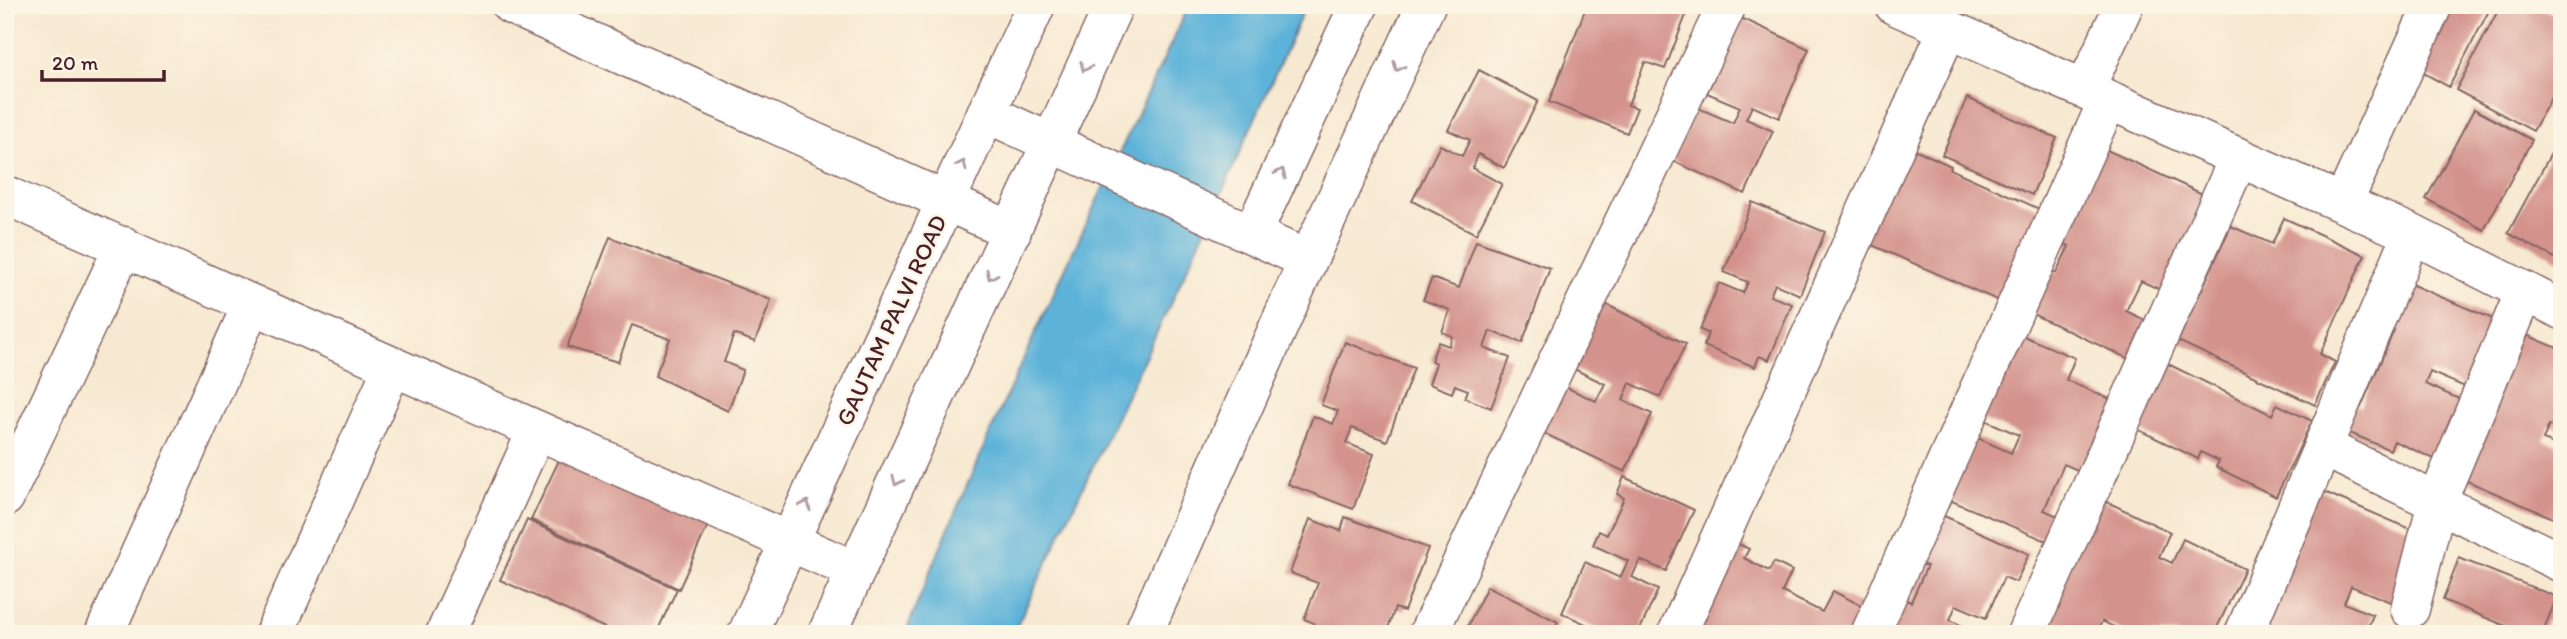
<svg xmlns="http://www.w3.org/2000/svg" width="2567" height="639" font-family="Itim,sans-serif">
  <style>
    .water { fill: #5cb2d9; stroke: #536882; stroke-width: 2 }
    .building { fill: #d3928b }
    .lines { fill: none; stroke-linecap: round; stroke-linejoin: round }
    .minor-casing { stroke: #876665; stroke-width: 41 }
    .minor { stroke: #fff; stroke-width: 38 }
    .oneway { stroke: #ae9aa0 }
    .labels { text-anchor: middle; dominant-baseline: central; stroke-width: 5; stroke-linejoin: round; paint-order: stroke }
    .street-label { font-size: 24px; fill: #4a1f2b; stroke: #fcf5e5 }
  </style>
  <rect width="100%" height="100%" fill="#fcf5e5"/>
  <filter id="ink" filterUnits="userSpaceOnUse"><feTurbulence type="fractalNoise" baseFrequency=".0143" numOctaves="2"/><feDisplacementMap in="SourceGraphic" scale="14" xChannelSelector="R" yChannelSelector="G"/><feConvolveMatrix kernelMatrix="1 2 1 2 8 2 1 2 1" color-interpolation-filters="sRGB"/></filter>
  <filter id="wash" filterUnits="userSpaceOnUse"><feTurbulence type="fractalNoise" baseFrequency=".00686" numOctaves="4" result="noise"/><feDisplacementMap in="SourceGraphic" scale="28" xChannelSelector="R" yChannelSelector="G"/><feGaussianBlur stdDeviation="1.57" result="paint"/><feColorMatrix in="noise" values="0 0 0 0 0 0 0 0 0 0 0 0 0 0 0 0 0 1.4 0 .05"/><feComposite in="paint" operator="in"/></filter>
  <g filter="url(#wash)">
    <rect width="100%" height="100%" fill="#f7e9d1"/>
    <path class="water" d="M1189,5h117l-111,247 -182,382h-108c85,-214 187,-421 284,-629z"/>
    <g id="blocks">
      <path class="building" d="M1587,5h87l-2,5 14,5 -21,54 -20,-7 -17,43 9,3 -10,25 -78,-31z
        M2441,5h51l-43,82 -40,-22z
        M2501,5h35l26,14v59l-29,53 -77,-41z
        M1741,18l68,31 -30,69 -27,-12 -6,13 27,12 -28,63 -72,-33 23,-54 37,16 7,-16 -33,-14z
        M1479,70l59,31 -34,67 -26,-14 -6,14 30,16 -26,50 -64,-33 28,-56 22,11 8,-16 -22,-10z
        M1967,98l90,40 -25,57 -90,-40z
        M2474,109l58,31 -48,90 -58,-31z
        M2096,145l111,51 -44,95 -22,-10 -15,30 23,11 -18,38 -103,-48 19,-42 9,3 13,-27 -16,-8z
        M2555,146l7,3v113l-54,-29z
        M1910,147l41,19 -1,3 105,47 -49,88 -150,-66z
        M1752,202l73,30 -25,63 -25,-11 -5,12 22,8 -23,56 -10,-4 -4,11 -51,-21 4,-13 -8,-3 19,-47 24,10 5,-11 -24,-10z
        M2284,218l81,37 -45,99 15,8 -20,43 -137,-64 53,-115 41,18z
        M610,237l161,63 -16,42 -21,-8 -10,28 19,8 -15,41 -73,-35 15,-37 -38,-14 -14,37 -51,-15z
        M1476,241l74,27 -28,75 -32,-12 -6,17 26,10 -19,50 -26,-10 3,-8 -13,-5 -3,8 -23,-9 7,-21 -5,-2 7,-19 11,4 3,-10 -10,-4 8,-22 -27,-10 9,-22 27,10z
        M2401,280l99,42 -28,68 -42,-18 -5,12 41,18 -25,60 -47,-21 -4,9 -52,-22 11,-26 12,5 33,-77 -12,-5z
        M1601,302l85,42 -26,53 -30,-14 -7,17 29,14 -27,58 -86,-41 22,-46 35,16 9,-17 -35,-17z
        M2515,330l47,20v80l-13,-5 -6,15 19,7 -2,74 -107,-46z
        M2014,332l61,26 -9,22 55,24 -30,72 -27,-12 -20,46 27,12 -10,25 -114,-48 24,-64 40,18 8,-18 -41,-18z
        M1345,342l69,26 -27,73 -35,-13 -6,15 28,11 -21,55 -65,-25 25,-68 20,8 5,-13 -17,-6z
        M2168,364l104,51 5,-11 35,17 -36,76 -60,-30 3,-6 -18,-9 -3,7 -61,-30z
        M566,445l147,69 -34,75 -148,-69z
        M1624,477l70,33 -28,61 -26,-11 -8,17 26,13 -20,44h-31l-45,-21 23,-51 35,16 8,-17 -35,-16 6,-14 8,4 17,-37 -7,-4z
        M2308,485l107,46 -12,76 -52,-21 -7,17 29,12 -8,19h-100z
        M2099,498l71,34 -11,25 13,6 11,-24 62,30 -31,65h-86l-26,-13 -6,13h-46l-13,-7z
        M1942,515l87,39 -13,28 -12,-5 -18,41 -30,-13 -6,15 29,14h-89l15,-34 6,2 16,-36 -7,-2z
        M1345,517l83,31 -24,63 -9,-3 -9,26h-76l4,-11 -10,-4 14,-36 -28,-10 20,-54 31,12z
        M527,520l150,69 -21,45h-38l-118,-54z
        M1730,540l19,9 -5,9 25,13 5,-9 18,9 -10,21 40,20 11,-21 33,17 -13,26h-146l-19,-10z
        M2459,558l98,39 -15,37h-17l-82,-34z
        M1487,586l71,36 -6,12h-88z"/>
    </g>
  </g>
  <g filter="url(#ink)">
    <use href="#blocks" fill-opacity="0" stroke="#876665" stroke-width="2"/>
    <g class="lines">
      <defs>
        <path id="minor" d="M511,5l501,226
          M1894,5l518,229 150,76
          M2085,89l39,-84
          M986,113l322,147
          M5,195l851,376
          M2343,203l90,-198
          M1252,234l107,-229
          M2323,447l239,116
          M5,497l119,-251
          M2410,609l27,-107 88,-211
          M104,634l148,-330
          M274,634l119,-268
          M445,634l92,-204
          M747,634l289,-629
          M827,634l287,-629
          M1146,634v-7l162,-367 118,-255
          M1428,634l299,-629
          M1677,634l271,-605
          M1870,634l238,-534
          M2026,634l213,-477
          M2244,634l168,-400"/>
      </defs>
      <use href="#minor" class="minor-casing"/>
      <use href="#minor" class="minor"/>
    </g>
    <defs><path id="oneway-chevron" d="M-2-3.5L2.5 0L-2 3.5" fill="none" stroke-width="1.6" stroke-linecap="round" stroke-linejoin="round" transform="scale(1.75)"/></defs>
    <g class="oneway">
      <use href="#oneway-chevron" transform="translate(1085 67) rotate(114)"/>
      <use href="#oneway-chevron" transform="translate(1398 67) rotate(115)"/>
      <use href="#oneway-chevron" transform="translate(962 165) rotate(-65)"/>
      <use href="#oneway-chevron" transform="translate(1281 173) rotate(-65)"/>
      <use href="#oneway-chevron" transform="translate(991 275) rotate(115)"/>
      <use href="#oneway-chevron" transform="translate(897 481) rotate(115)"/>
      <use href="#oneway-chevron" transform="translate(806 505) rotate(-65)"/>
    </g>
  </g>
  <g class="labels">
    <g class="street-label">
      <text transform="translate(891 320) rotate(-65)">GAUTAM PALVI ROAD</text>
    </g>
  </g>
  <rect width="2567" height="639" fill="none" stroke="#fcf5e5" stroke-width="28"/>
  <path d="M42 70v10h122v-10" fill="none" stroke="#4a1f2b" stroke-width="3.5"/>
  <text x="52" y="70" font-size="21" fill="#4a1f2b" stroke="#fcf5e5" stroke-width="5" paint-order="stroke">20 m</text>
</svg>
